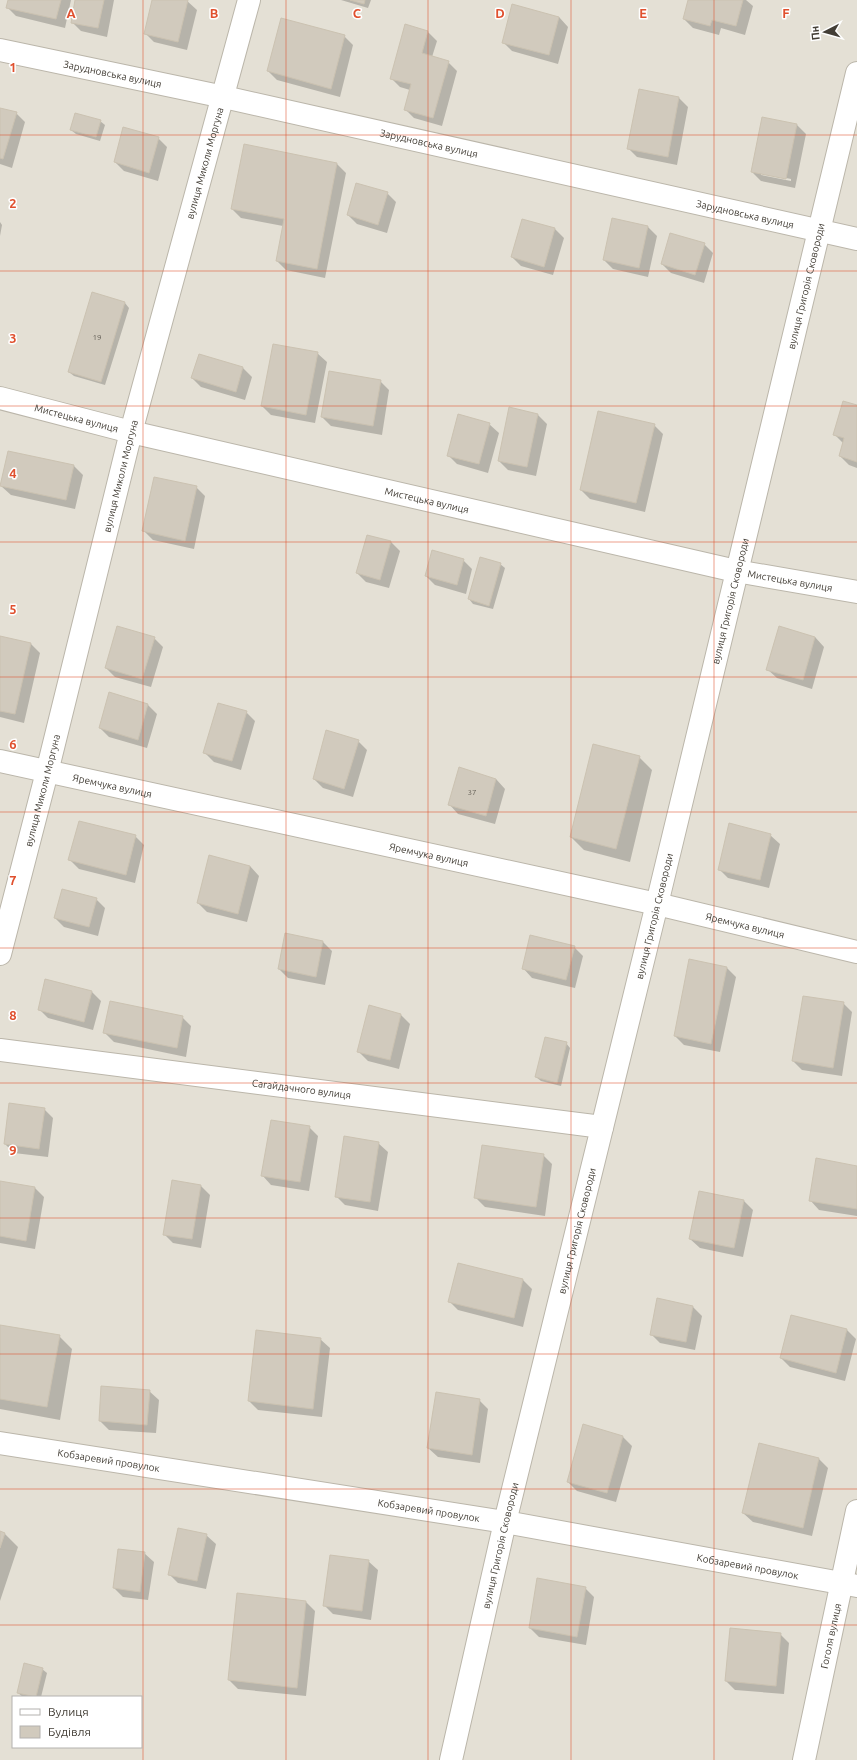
<svg xmlns="http://www.w3.org/2000/svg" width="857" height="1760" font-family="Ubuntu,sans-serif">
  <style>
    .residential { fill: #e4e0d5; fill-rule: evenodd }
    .shadow { fill: #0003; fill-rule: evenodd }
    .building { fill: #d1cabd; stroke: #cbc2b1 }
    .lines { fill: none; stroke-linecap: round; stroke-linejoin: round }
    .minor-casing { stroke: #bbb6aa; stroke-width: 24 }
    .minor { stroke: #fff; stroke-width: 22 }
    .grid { fill: none; stroke: #e0502e; stroke-width: 1; stroke-opacity: 0.55 }
    .labels { text-anchor: middle; dominant-baseline: central; stroke-width: 3; stroke-linejoin: round; paint-order: stroke }
    .number-label { font-size: 8px; fill: #666158 }
    .street-label { font-size: 10px; fill: #433e36; stroke: #fff }
    .grid-label { font-size: 13px; text-anchor: middle; font-weight: bold; fill: #e0502e; stroke: #fff; stroke-width: 3; stroke-linejoin: round; paint-order: stroke }
  </style>
  <rect width="100%" height="100%" fill="#f1eee6"/>
  <path class="residential" d="M0,0h857v1760h-857zM13,1697h128v50h-128z"/>
  <path class="shadow" d="M9,0h62l-6,28 -49,-12 -9,-9z
    M76,0h38l-7,37 -26,-6 -9,-9z
    M153,0h33l11,10 -10,40 -33,-8 -9,-9z
    M341,0h30l-3,8z
    M689,0h57l7,6 -8,29 -24,-7 -2,7 -26,-7 -9,-9z
    M559,17l9,10 -10,37 -46,-13 -9,-9z
    M428,32l9,9 -5,16 16,5 9,9 -15,55 -28,-8 -9,-9 5,-19 -10,-3 -9,-9z
    M344,36l9,9 -13,52 -63,-17 -9,-9z
    M640,91l39,7 9,9 -11,58 -40,-8 -9,-9z
    M0,109l16,4 9,9 -13,46 -12,-4z
    M763,118l34,7 9,9 -11,54 -34,-7 -9,-9zM761,173l30,6v2l-30,-6z
    M100,121l5,4 -5,16 -24,-7 -5,-4z
    M158,138l9,9 -9,34 -34,-10 -9,-9z
    M245,146l92,18 9,9 -21,105 -39,-8 -9,-9 6,-35 -42,-8 -9,-9z
    M387,193l9,9 -9,31 -30,-9 -9,-9z
    M523,220l32,9 9,9 -11,37 -32,-9 -9,-9z
    M0,222l2,3 -2,11z
    M648,227l9,9 -9,41 -35,-8 -9,-9z
    M704,244l9,9 -9,30 -33,-10 -9,-9z
    M125,303l4,5 -24,77 -31,-9 -5,-4z
    M317,353l10,9 -12,61 -44,-8 -9,-9z
    M243,368l9,9 -7,23 -44,-13 -9,-9z
    M380,381l9,9 -7,45 -51,-9 -9,-9z
    M857,406v62l-8,-3 -9,-9 3,-13 -9,-9z
    M538,415l9,9 -11,52 -28,-6 -9,-9z
    M489,424l10,9 -11,40 -31,-9 -9,-9z
    M654,425l9,9 -18,78 -55,-13 -9,-9z
    M74,466l9,9 -8,34 -64,-14 -10,-9z
    M196,487l9,9 -11,53 -41,-9 -9,-9z
    M368,536l23,6 9,9 -11,37 -23,-6 -9,-9z
    M463,560l9,9 -6,25 -31,-9 -9,-9z
    M500,564l5,4 -12,41 -20,-5 -4,-5z
    M0,637l31,7 9,9 -16,70 -24,-6z
    M815,637l9,10 -12,42 -35,-11 -10,-9z
    M154,638l9,9 -12,40 -36,-10 -9,-9z
    M110,694l38,11 9,9 -10,34 -38,-11 -9,-9z
    M246,712l9,9 -14,49 -27,-8 -9,-9z
    M358,741l9,9 -14,47 -30,-9 -9,-9z
    M639,757l13,13 -22,92 -46,-12 -13,-13z
    M496,779l9,10 -10,35 -37,-10 -9,-10z
    M770,835l10,9 -11,44 -41,-10 -9,-9z
    M135,836l9,9 -9,38 -56,-14 -9,-9z
    M250,866l9,10 -12,46 -40,-10 -9,-9z
    M96,899l9,9 -7,28 -34,-9 -9,-9z
    M286,935l37,7 9,9 -7,34 -37,-7 -9,-9z
    M574,947l9,9 -8,32 -43,-10 -9,-10z
    M727,968l9,9 -16,75 -36,-7 -9,-9z
    M92,992l9,9 -8,29 -45,-12 -9,-9z
    M843,1003l9,9 -10,64 -40,-6 -9,-9z
    M401,1015l9,9 -11,45 -31,-8 -9,-9z
    M182,1017l9,9 -5,31 -72,-15 -9,-9z
    M566,1043l4,5 -9,38 -20,-5 -5,-4z
    M44,1109l9,9 -5,39 -34,-4 -9,-9z
    M309,1127l9,9 -9,55 -38,-6 -9,-10z
    M378,1143l10,9 -10,59 -33,-6 -9,-9z
    M543,1155l9,9 -7,52 -60,-9 -9,-9z
    M857,1167v49l-38,-6 -9,-10z
    M0,1182l35,6 9,9 -9,52 -35,-6z
    M201,1186l9,9 -9,53 -28,-5 -9,-9z
    M700,1192l44,9 9,9 -10,47 -43,-9 -10,-9z
    M458,1264l65,16 9,9 -9,38 -65,-17 -9,-9z
    M693,1307l9,9 -7,34 -35,-7 -9,-9z
    M792,1316l55,14 9,9 -11,42 -55,-14 -9,-9z
    M0,1326l59,10 13,13 -12,71 -60,-11z
    M320,1339l10,9 -8,69 -64,-7 -9,-9z
    M149,1391l10,9 -3,33 -47,-3 -9,-9z
    M479,1400l9,9 -8,54 -42,-6 -10,-9z
    M623,1437l9,9 -16,56 -39,-11 -9,-9z
    M819,1459l9,9 -16,68 -59,-14 -10,-9z
    M0,1532l5,2 13,13 -18,54z
    M206,1535l10,9 -10,45 -28,-6 -9,-9z
    M144,1553l10,9 -6,38 -25,-3 -9,-9z
    M368,1561l10,9 -7,50 -38,-6 -9,-9z
    M585,1588l9,9 -8,48 -47,-8 -9,-9z
    M306,1602l9,9 -9,85 -68,-7 -9,-9z
    M780,1634l9,9 -5,51 -49,-4 -9,-9z
    M42,1669l5,4 -6,24h-18l-5,-4z"/>
  <path class="building" d="M8,0h53l-5,19 -50,-11z
    M75,0h29l-6,28 -27,-5z
    M152,0h36l-10,42 -34,-8z
    M350,0h15l-1,4z
    M688,0h55l-7,26 -24,-6 -2,6 -27,-7z
    M512,4l47,13 -10,38 -47,-12z
    M281,18l64,17 -14,54 -64,-18z
    M405,24l23,7 -6,22 27,8 -16,57 -29,-8 7,-26 -21,-5z
    M639,89l40,8 -11,60 -41,-8z
    M0,108l17,4 -14,47 -3,-1z
    M75,113l26,7 -5,17 -26,-7z
    M762,117l35,7 -11,55 -35,-7z
    M123,127l36,10 -10,36 -35,-11z
    M244,144l93,19 -20,106 -41,-8 8,-42 -53,-10z
    M356,183l32,9 -10,33 -31,-10z
    M612,218l36,8 -9,42 -36,-8z
    M522,219l33,9 -11,39 -33,-10z
    M670,233l35,10 -10,32 -34,-11z
    M92,292l33,10 -24,80 -33,-10z
    M273,344l45,8 -12,63 -45,-9z
    M199,354l44,13 -7,25 -45,-14z
    M329,371l52,9 -8,46 -52,-9z
    M843,401l14,4v57l-18,-6 5,-18 -11,-3z
    M509,407l29,7 -11,53 -29,-6z
    M598,411l57,13 -19,79 -56,-13z
    M458,414l32,9 -11,41 -32,-8z
    M8,451l66,14 -8,35 -66,-14z
    M154,477l43,9 -12,55 -43,-10z
    M367,535l24,6 -11,39 -24,-7z
    M432,550l32,9 -7,26 -32,-9z
    M480,557l21,6 -12,43 -21,-7z
    M117,626l38,11 -13,42 -37,-11z
    M779,626l36,11 -12,43 -37,-10z
    M0,636l31,7 -16,71 -15,-3z
    M109,692l39,12 -10,36 -39,-12z
    M218,703l29,8 -15,50 -29,-8z
    M326,730l33,10 -15,49 -31,-10z
    M593,744l47,12 -24,93 -46,-12z
    M459,767l37,12 -10,37 -38,-11z
    M79,821l57,14 -10,40 -58,-15z
    M729,823l42,11 -11,46 -42,-10z
    M209,855l41,11 -12,48 -41,-11z
    M62,889l35,9 -8,29 -35,-9z
    M285,933l38,8 -7,36 -38,-8z
    M530,935l45,11 -9,34 -44,-11z
    M689,959l38,8 -16,77 -37,-8z
    M45,979l47,12 -8,31 -46,-12z
    M803,996l41,6 -11,66 -41,-7z
    M110,1001l73,15 -6,32 -74,-15z
    M369,1005l32,9 -11,46 -33,-8z
    M545,1037l22,5 -10,41 -22,-6z
    M9,1103l36,5 -6,41 -35,-5z
    M271,1120l39,6 -10,56 -39,-6z
    M344,1136l35,6 -9,60 -35,-5z
    M482,1145l62,9 -8,53 -62,-9z
    M816,1158l41,8v43l-48,-8z
    M172,1180l29,5 -9,54 -29,-4z
    M0,1181l35,6 -9,54 -26,-5z
    M699,1191l45,9 -10,48 -45,-9z
    M458,1263l65,16 -9,39 -66,-16z
    M657,1298l36,8 -7,36 -36,-7z
    M791,1315l56,14 -11,44 -56,-15z
    M0,1325l60,10 -13,72 -47,-8z
    M256,1330l65,8 -8,71 -65,-8z
    M101,1386l49,4 -3,35 -48,-4z
    M436,1392l44,7 -8,56 -45,-7z
    M583,1424l40,12 -16,57 -40,-11z
    M759,1443l60,15 -16,70 -61,-15z
    M178,1528l29,6 -10,47 -29,-6z
    M0,1531l5,2 -5,15z
    M118,1549l27,3 -5,40 -27,-4z
    M330,1555l39,5 -7,51 -39,-5z
    M537,1578l49,9 -9,50 -48,-9z
    M237,1593l69,8 -9,87 -69,-8z
    M730,1628l51,5 -5,53 -51,-5z
    M24,1663l19,5 -7,29 -19,-4z"/>
  <g class="lines">
    <defs>
      <g id="minor">
        <path id="s1" d="M0,50l224,47 633,142"/>
        <path id="s2" d="M0,398l131,34 605,139 121,21"/>
        <path id="s3" d="M0,761l657,143 200,48"/>
        <path id="s4" d="M0,954l47,-182 84,-340 118,-432"/>
        <path id="s5" d="M0,1050l602,77"/>
        <path id="s6" d="M0,1443l505,79 352,64"/>
        <path id="s7" d="M451,1760l54,-238 152,-618 200,-831"/>
        <path id="s8" d="M804,1760l53,-249"/>
      </g>
    </defs>
    <use href="#minor" class="minor-casing"/>
    <use href="#minor" class="minor"/>
  </g>
  <path class="grid" d="M143,0v1760M286,0v1760M428,0v1760M571,0v1760M714,0v1760M0,135h857M0,271h857M0,406h857M0,542h857M0,677h857M0,812h857M0,948h857M0,1083h857M0,1218h857M0,1354h857M0,1489h857M0,1625h857"/>
  <g class="labels">
    <g class="number-label">
      <text x="97" y="337">19</text>
      <text x="472" y="792">37</text>
    </g>
    <g class="street-label">
      <text stroke="none"><textPath href="#s1" startOffset="115">Зарудновська вулиця</textPath></text>
      <text stroke="none"><textPath href="#s1" startOffset="439">Зарудновська вулиця</textPath></text>
      <text stroke="none"><textPath href="#s4" startOffset="817">вулиця Миколи Моргуна</textPath></text>
      <text stroke="none"><textPath href="#s1" startOffset="763">Зарудновська вулиця</textPath></text>
      <text stroke="none"><textPath href="#s7" startOffset="1516">вулиця Григорія Сковороди</textPath></text>
      <text stroke="none"><textPath href="#s2" startOffset="79">Мистецька вулиця</textPath></text>
      <text stroke="none"><textPath href="#s4" startOffset="493">вулиця Миколи Моргуна</textPath></text>
      <text stroke="none"><textPath href="#s2" startOffset="439">Мистецька вулиця</textPath></text>
      <text stroke="none"><textPath href="#s2" startOffset="811">Мистецька вулиця</textPath></text>
      <text stroke="none"><textPath href="#s7" startOffset="1192">вулиця Григорія Сковороди</textPath></text>
      <text stroke="none"><textPath href="#s3" startOffset="115">Яремчука вулиця</textPath></text>
      <text stroke="none"><textPath href="#s4" startOffset="169">вулиця Миколи Моргуна</textPath></text>
      <text stroke="none"><textPath href="#s3" startOffset="439">Яремчука вулиця</textPath></text>
      <text stroke="none"><textPath href="#s7" startOffset="868">вулиця Григорія Сковороди</textPath></text>
      <text stroke="none"><textPath href="#s3" startOffset="763">Яремчука вулиця</textPath></text>
      <text stroke="none"><textPath href="#s5" startOffset="304">Сагайдачного вулиця</textPath></text>
      <text stroke="none"><textPath href="#s7" startOffset="544">вулиця Григорія Сковороди</textPath></text>
      <text stroke="none"><textPath href="#s6" startOffset="110">Кобзаревий провулок</textPath></text>
      <text stroke="none"><textPath href="#s6" startOffset="434">Кобзаревий провулок</textPath></text>
      <text stroke="none"><textPath href="#s7" startOffset="220">вулиця Григорія Сковороди</textPath></text>
      <text stroke="none"><textPath href="#s6" startOffset="758">Кобзаревий провулок</textPath></text>
      <text stroke="none"><textPath href="#s8" startOffset="127">Гоголя вулиця</textPath></text>
    </g>
  </g>
  <g class="grid-label">
    <text x="71" y="18">A</text>
    <text x="214" y="18">B</text>
    <text x="357" y="18">C</text>
    <text x="500" y="18">D</text>
    <text x="643" y="18">E</text>
    <text x="786" y="18">F</text>
    <text x="13" y="72">1</text>
    <text x="13" y="208">2</text>
    <text x="13" y="343">3</text>
    <text x="13" y="478">4</text>
    <text x="13" y="614">5</text>
    <text x="13" y="749">6</text>
    <text x="13" y="885">7</text>
    <text x="13" y="1020">8</text>
    <text x="13" y="1155">9</text>
  </g>
  <rect x="12" y="1696" width="130" height="52" fill="#ffffff" stroke="#b4b2af"/>
  <rect x="20" y="1709" width="20" height="6" fill="#ffffff" stroke="#b4b2af"/>
  <text x="48" y="1716" font-size="12" fill="#433e36">Вулиця</text>
  <rect x="20" y="1726" width="20" height="12" fill="#d1cabd" stroke="#b4b2af"/>
  <text x="48" y="1736" font-size="12" fill="#433e36">Будівля</text>
  <g transform="translate(825 32) rotate(264)" stroke="#ffffff" stroke-width="3" paint-order="stroke">
  <path d="M0-3L7 15L0 10L-7 15Z" fill="#433e36"/>
  <text y="-6" font-size="11" font-weight="bold" text-anchor="middle" fill="#433e36">Пн</text>
  </g>
</svg>
